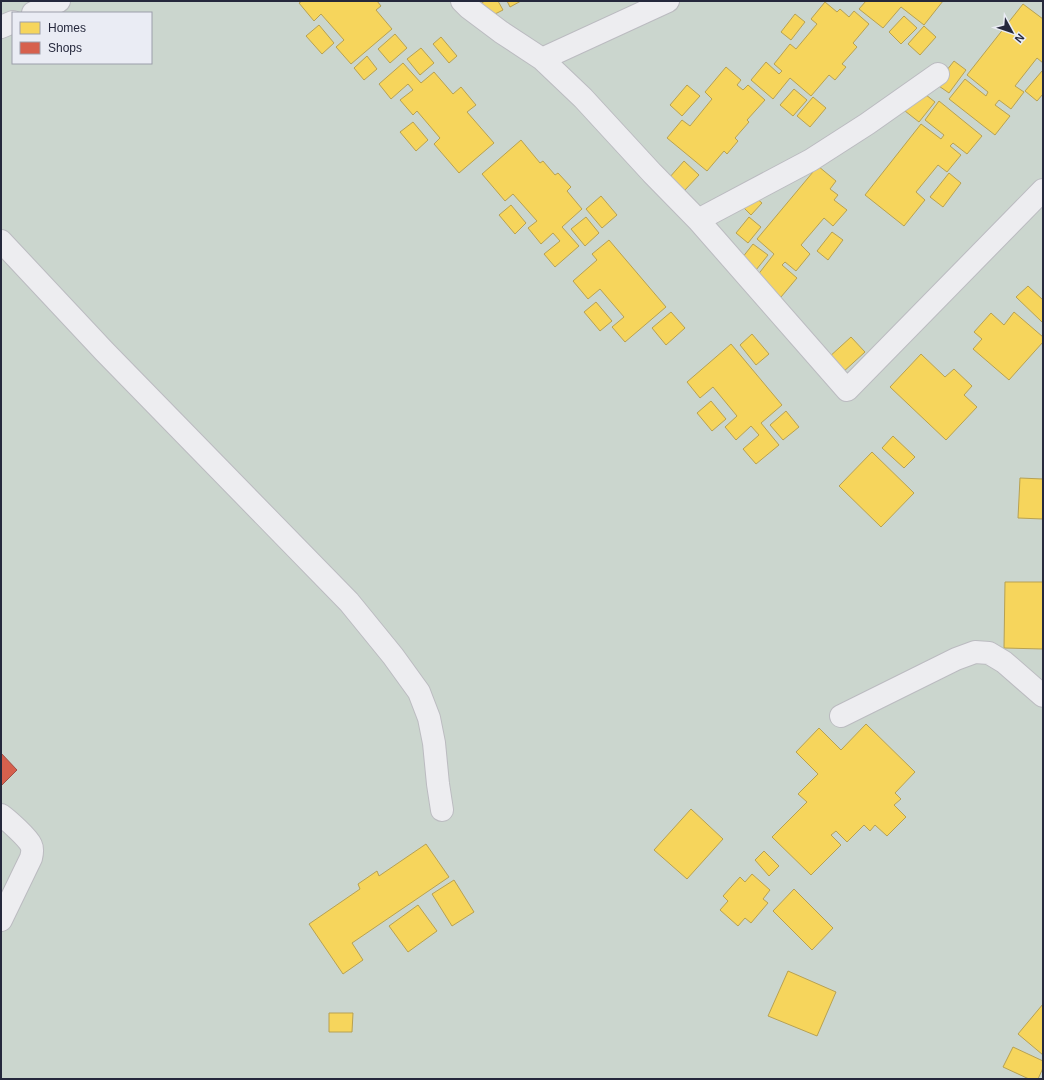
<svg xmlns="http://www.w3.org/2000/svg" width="1044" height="1080" font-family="Arial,sans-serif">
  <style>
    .green { fill: #cbd6ce; fill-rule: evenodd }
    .homes { fill: #f6d55c; stroke: #b7a152 }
    .shops { fill: #d6604d; stroke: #a14f48 }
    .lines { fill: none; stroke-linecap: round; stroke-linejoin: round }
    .minor-casing { stroke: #bbbbc0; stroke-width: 24 }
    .minor { stroke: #ededf0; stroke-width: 22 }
  </style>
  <rect width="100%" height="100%" fill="#dedee3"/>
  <path class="green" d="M1,1h1042v1078h-1042zM13,13h138v50h-138z"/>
  <path class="homes" d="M302,1h75l4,5 -5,4 16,19 -41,35 -15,-17 8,-7 -23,-26 -7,7 -15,-18z
    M485,1h13l5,9 -18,9 -7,-14z
    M507,1h14l-11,6z
    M866,1h22l1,1 1,-1h53l-19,24 -23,-18 -18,21 -24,-19z
    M825,2l12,10 3,-3 9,8 5,-6 15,13 -16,19 4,4 -15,17 4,3 -11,13 -6,-5 -18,21 -21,-18 -17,21 -22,-19 15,-18 13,12 3,-3 -8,-7 16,-20 6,5 21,-25 -6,-5z
    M1023,4l20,15v44l-6,-5 -22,28 9,6 -13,17 -12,-9 -4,5 15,11 -15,19 -46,-36 16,-20 21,17 2,-4 -21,-17z
    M795,14l10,8 -14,18 -10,-8z
    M904,16l13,12 -16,16 -12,-12z
    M319,25l15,18 -12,11 -16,-18z
    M924,26l12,11 -16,18 -12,-11z
    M395,34l12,14 -17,15 -12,-14z
    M441,37l16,19 -8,7 -16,-19z
    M421,48l13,15 -14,12 -13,-16z
    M367,56l10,13 -13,11 -10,-12z
    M954,61l12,9 -17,23 -13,-9z
    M403,63l18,20 13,-11 19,22 8,-7 15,18 -9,7 27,31 -35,30 -25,-29 6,-6 -23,-27 -4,4 -13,-15 13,-10 -5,-6 -17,15 -12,-15z
    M726,67l15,13 -4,5 6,5 5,-5 17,15 -18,20 2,2 -14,16 3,3 -11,13 -3,-3 -17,20 -40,-33 15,-18 8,6 22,-27 -7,-7z
    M1042,71l1,1v22l-6,7 -12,-10z
    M687,85l13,11 -18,20 -12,-11z
    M794,89l13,11 -14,16 -13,-11z
    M921,91l14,11 -16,20 -14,-11z
    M813,97l13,11 -16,19 -13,-11z
    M939,101l43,35 -15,18 -14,-11 -3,3 11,9 -14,17 -9,-7 -22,27 9,8 -21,26 -39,-31 56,-71 20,15 3,-4 -19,-15z
    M413,122l15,18 -12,11 -16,-19z
    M521,140l19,23 3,-2 12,14 3,-2 13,14 -4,4 15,18 -20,18 17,19 -24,21 -11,-13 16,-13 -7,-8 -12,11 -13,-16 9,-7 -24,-27 -8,7 -23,-27z
    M684,161l15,14 -15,16 -15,-13z
    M818,166l18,15 -6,8 8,6 -4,5 13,10 -14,16 -9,-8 -23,27 9,9 -14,17 -11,-9 -3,3 15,13 -16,19 -24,-21 17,-22 -17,-15z
    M949,173l12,10 -18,24 -13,-10z
    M601,196l16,19 -15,13 -16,-19z
    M754,196l8,7 -11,12 -8,-8z
    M511,205l15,18 -11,11 -16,-19z
    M586,217l13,16 -14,13 -14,-17z
    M749,217l12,10 -13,16 -12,-10z
    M832,232l11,8 -15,20 -11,-9z
    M609,240l57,67 -41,35 -13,-15 12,-10 -24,-28 -12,10 -15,-18 24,-21 -5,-6z
    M753,244l15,11 -12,15 -14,-12z
    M1028,286l15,14v20l-1,2 -26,-25z
    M596,302l16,19 -12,10 -16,-19z
    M671,312l14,16 -19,17 -14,-17z
    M1014,312l29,25v5l-34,38 -36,-31 9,-10 -8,-7 17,-19 13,12z
    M752,334l17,20 -13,11 -16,-20z
    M851,337l14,15 -23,21 -14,-15z
    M731,344l51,61 -21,18 18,22 -23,19 -13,-15 16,-14 -8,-9 -15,14 -11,-13 12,-11 -24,-29 -13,11 -13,-16z
    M921,354l24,23 9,-8 18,17 -8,9 13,12 -31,33 -56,-53z
    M711,401l15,18 -14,12 -15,-18z
    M786,411l13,16 -16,13 -13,-15z
    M893,436l22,21 -11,11 -22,-20z
    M872,452l42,41 -33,34 -42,-41z
    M1020,478l23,1v40l-25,-1z
    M1005,582h38v67l-39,-1z
    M866,724l49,48 -20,21 6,6 -7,6 12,12 -19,19 -12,-11 -5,6 -6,-6 -17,17 -11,-11 -5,4 10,10 -30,30 -39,-38 35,-35 -9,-8 20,-20 -22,-22 23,-24 22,22z
    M691,809l32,30 -36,40 -33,-29z
    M426,844l23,33 -97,66 11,17 -20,14 -34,-50 51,-35 -2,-5 19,-13 2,5z
    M764,851l15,15 -10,10 -14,-16z
    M752,874l18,16 -7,9 5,4 -17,20 -6,-5 -7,8 -18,-16 8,-9 -5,-5 17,-19 5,5z
    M454,880l20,32 -22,14 -20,-32z
    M794,889l39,39 -21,22 -39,-39z
    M418,905l19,26 -29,21 -19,-26z
    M788,971l48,21 -19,44 -49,-20z
    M1043,1004v51l-25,-21z
    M329,1013h24l-1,19h-23z
    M1013,1047l30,14v7l-5,11h-9l-26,-12z"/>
  <path class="shops" d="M1,753l16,17 -16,16z"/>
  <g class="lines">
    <defs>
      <path id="minor" d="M462,1l7,7 32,24 41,27 41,39 69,75 46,47 149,170 196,-200
        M33,13l26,-12
        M1,27l12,-5
        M542,59l126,-58
        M698,220l113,-60 56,-36 71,-50
        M1,241l103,110 245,251 44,54 26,36 10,26 5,25 4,41 4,26
        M841,716l115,-57 19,-7 14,1 15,9 39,34
        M1,815c7,5 27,23 30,30 2,4 1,9 0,13l-30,62"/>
    </defs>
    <use href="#minor" class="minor-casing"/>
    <use href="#minor" class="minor"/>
  </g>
  <rect width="1044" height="1080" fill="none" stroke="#25283c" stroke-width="4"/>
  <rect x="12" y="12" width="140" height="52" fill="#eaecf4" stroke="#9b9eaa"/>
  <rect x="20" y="22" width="20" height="12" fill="#f6d55c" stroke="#9b9eaa"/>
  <text x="48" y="32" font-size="12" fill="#25283c">Homes</text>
  <rect x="20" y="42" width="20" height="12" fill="#d6604d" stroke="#9b9eaa"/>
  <text x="48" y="52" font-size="12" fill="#25283c">Shops</text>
  <g transform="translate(1012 32) rotate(130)" stroke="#eaecf4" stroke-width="3" paint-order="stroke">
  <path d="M0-3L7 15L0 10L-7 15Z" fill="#25283c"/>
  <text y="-6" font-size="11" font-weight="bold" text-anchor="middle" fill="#25283c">N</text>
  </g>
</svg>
